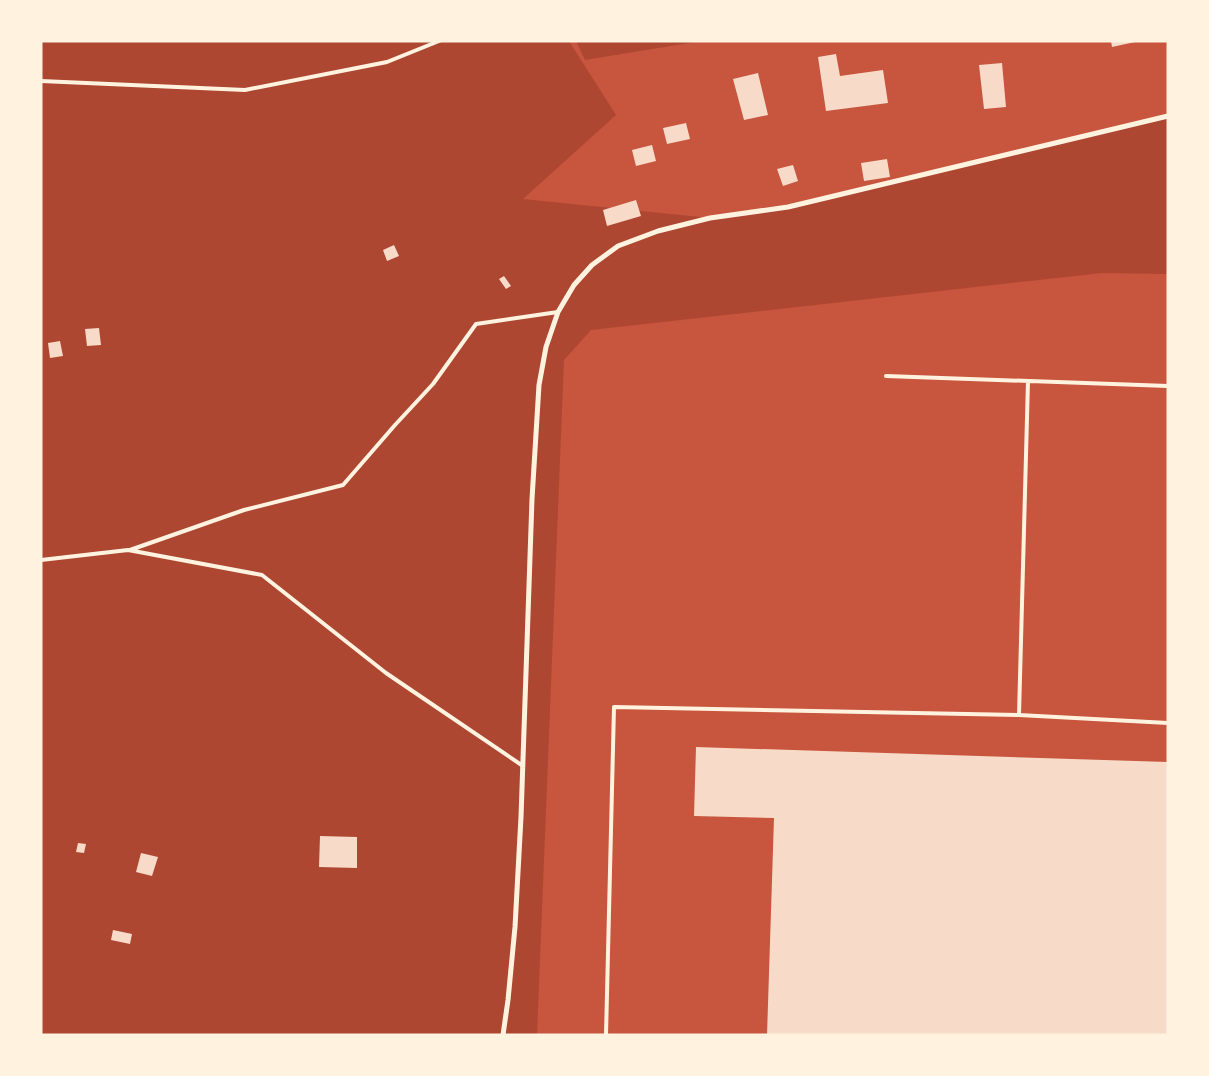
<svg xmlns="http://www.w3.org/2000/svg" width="1209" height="1076" font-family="'Golos Text',sans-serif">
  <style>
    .green { fill: #ae4732 }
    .building { fill: #f7dbc8 }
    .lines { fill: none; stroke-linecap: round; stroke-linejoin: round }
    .service { stroke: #fff3e0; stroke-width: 4 }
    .minor { stroke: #fff3e0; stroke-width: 5 }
  </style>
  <rect width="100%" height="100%" fill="#c8553d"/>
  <path class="green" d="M41,41h528l47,74 -93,84 187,19 78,-11 380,-91v158l-66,-1 -511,57 -27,30 -27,675h-496z
    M576,41h125l-116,19z"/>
  <path class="building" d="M1111,41h24v1l-23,5z
    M836,54l4,22 43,-6 5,33 -62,8 -8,-54z
    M1002,63l4,44 -22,2 -5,-44z
    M758,73l10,42 -24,5 -11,-41z
    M686,123l4,16 -23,5 -4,-16z
    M652,145l4,16 -20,5 -4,-16z
    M887,159l3,18 -26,4 -3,-18z
    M793,165l5,16 -15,5 -6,-17z
    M636,200l5,16 -34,10 -4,-16z
    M394,245l5,11 -12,5 -4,-11z
    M504,276l7,10 -5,3 -7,-10z
    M99,328l2,17 -14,1 -2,-17z
    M60,341l3,15 -13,2 -2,-15z
    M696,747l472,15v273h-401l7,-217 -80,-2z
    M320,836l37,1v31l-38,-1z
    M78,843l8,1 -2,9 -8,-1z
    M141,853l17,4 -6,19 -16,-4z
    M113,930l19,4 -2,10 -19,-4z"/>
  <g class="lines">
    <path class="service" d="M41,81l204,9 142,-28 52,-21
      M886,376l282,10
      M130,550l114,-40 99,-25 52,-60 38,-41 43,-60 82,-12
      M41,560l87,-10 134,25 124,98 137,93
      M1019,715l9,-334
      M606,1035l8,-328 405,8 149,8"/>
    <path class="minor" d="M503,1035l5,-35 7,-73 6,-110 11,-318 7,-114 7,-38 12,-35 16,-27 18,-20 26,-19 40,-15 52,-13 78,-11 380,-91"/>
  </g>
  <rect width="1209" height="1076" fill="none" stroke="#fff3e0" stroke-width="85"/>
</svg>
